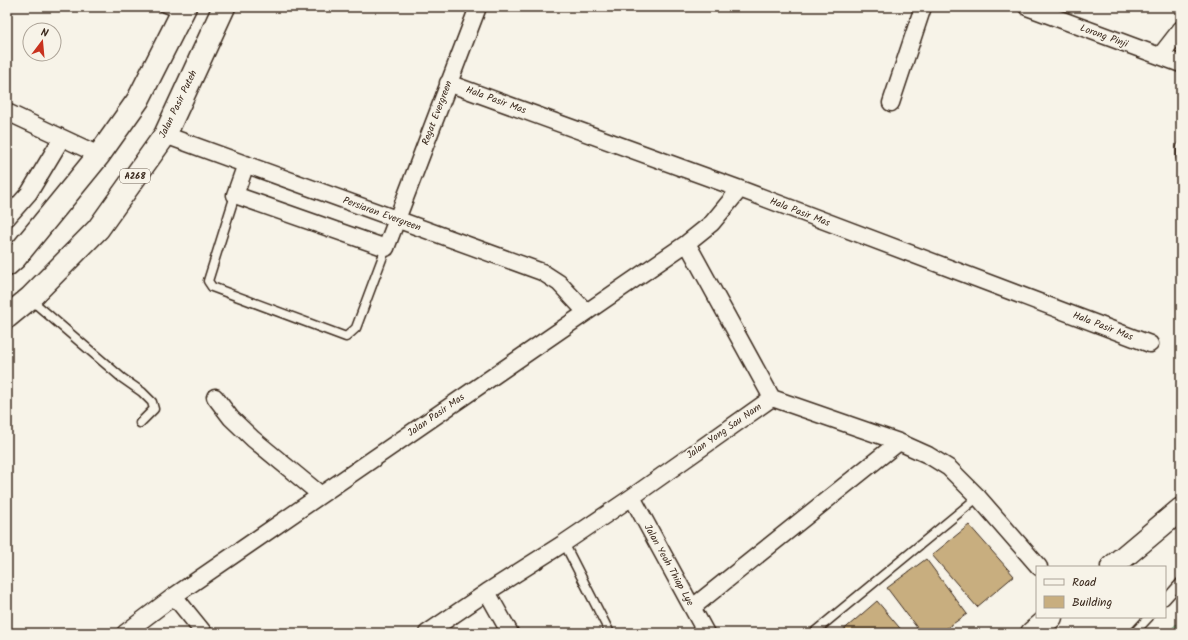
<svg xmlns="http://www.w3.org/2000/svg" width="1188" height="640" font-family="Kalam,sans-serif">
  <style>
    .green { fill: #a7f0be; stroke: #718d6e }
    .building { fill: #c8ae7f; stroke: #3b2a1e }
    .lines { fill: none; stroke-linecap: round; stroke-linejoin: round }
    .lane-casing { stroke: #3b2a1e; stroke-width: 11 }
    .street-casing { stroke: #3b2a1e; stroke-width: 19 }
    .secondary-casing { stroke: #3b2a1e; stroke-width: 25 }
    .primary-casing { stroke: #3b2a1e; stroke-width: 25 }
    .lane { stroke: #f7f3e8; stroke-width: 8 }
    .street { stroke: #f7f3e8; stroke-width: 16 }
    .secondary { stroke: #f7f3e8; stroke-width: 22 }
    .primary { stroke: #f7f3e8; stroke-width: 22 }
    .labels { text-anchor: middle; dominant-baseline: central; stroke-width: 3.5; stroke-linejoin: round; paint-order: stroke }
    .shield { fill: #f7f3e8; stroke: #73665b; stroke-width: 1 }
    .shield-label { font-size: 9px; font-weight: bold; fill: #3b2a1e }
    .street-label { font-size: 10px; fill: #3b2a1e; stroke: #f7f3e8 }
  </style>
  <rect width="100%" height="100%" fill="#f7f3e8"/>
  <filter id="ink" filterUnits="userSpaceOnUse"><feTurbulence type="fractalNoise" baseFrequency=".025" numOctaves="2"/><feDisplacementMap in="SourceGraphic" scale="8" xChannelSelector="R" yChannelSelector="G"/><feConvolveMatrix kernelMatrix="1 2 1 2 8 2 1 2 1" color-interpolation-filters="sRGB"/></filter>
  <g filter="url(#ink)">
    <path class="green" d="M1181,620v13h-14z"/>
    <path class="building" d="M969,525l45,51 -37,31 -45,-52z
      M926,559l41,55 -27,19h-19l-34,-45z
      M877,601l27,32h-64z"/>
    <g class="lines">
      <defs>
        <path id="lane" d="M163,7l18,7
          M1181,147v11
          M235,195l-27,86 4,6 134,50 10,-9 30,-80
          M30,299l92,79 20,14 10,10 2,7 -14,14
          M564,543l46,90
          M1165,600l16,-18
          M813,633l165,-136
          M1134,633l15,-16"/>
        <path id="street" d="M1027,7l154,57
          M1160,56l21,-27
          M448,83l292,106 410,155
          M891,103l32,-96
          M7,112l92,43
          M165,135l377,137 17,11 27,29
          M246,164l-11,31 151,53 92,-241
          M7,218l22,-25 33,-55
          M687,243l85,155
          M215,397l16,21 22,21 68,56
          M632,497l74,136
          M487,592l23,41
          M174,596l30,37
          M693,607l206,-165
          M125,633l49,-37 513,-353 25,-20 28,-34
          M427,633l60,-41 77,-49 68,-46 140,-99 127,44 29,13 21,13 29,29 61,70"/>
        <path id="secondary" d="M1112,567l69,-58
          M1032,633l19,-16"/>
        <path id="primary" d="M7,265l8,-7 84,-103 39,-55 47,-93
          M7,317l23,-19 68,-69 67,-94 59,-128"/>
      </defs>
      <use href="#lane" class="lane-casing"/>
      <use href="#street" class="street-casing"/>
      <use href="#secondary" class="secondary-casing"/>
      <use href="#primary" class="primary-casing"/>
      <use href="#lane" class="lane"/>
      <use href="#street" class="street"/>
      <use href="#secondary" class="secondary"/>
      <use href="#primary" class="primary"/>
    </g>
  </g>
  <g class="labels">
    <rect class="shield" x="120" y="169" width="30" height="14" rx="3"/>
    <g class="shield-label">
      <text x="135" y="176">A268</text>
    </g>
    <g class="street-label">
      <text transform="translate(1104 36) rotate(20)">Lorong Pinji</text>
      <text transform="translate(496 100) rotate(20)">Hala Pasir Mas</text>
      <text transform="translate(178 104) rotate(-64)">Jalan Pasir Puteh</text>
      <text transform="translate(437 113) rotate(-69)">Regat Evergreen</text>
      <text transform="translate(800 212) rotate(21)">Hala Pasir Mas</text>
      <text transform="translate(382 214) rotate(20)">Persiaran Evergreen</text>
      <text transform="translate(1103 326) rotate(21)">Hala Pasir Mas</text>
      <text transform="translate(436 415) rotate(-35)">Jalan Pasir Mas</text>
      <text transform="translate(724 431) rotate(-35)">Jalan Yong Sau Nam</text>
      <text transform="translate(669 565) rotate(61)">Jalan Yeoh Thiap Lye</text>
    </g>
  </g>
  <rect width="1188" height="640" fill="none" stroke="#f7f3e8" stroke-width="24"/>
  <rect x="12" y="12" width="1164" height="616" fill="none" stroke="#3b2a1e" stroke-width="1.5" filter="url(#ink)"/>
  <rect x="1036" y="566" width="130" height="52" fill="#f7f3e8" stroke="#aca397"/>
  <rect x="1044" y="579" width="20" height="6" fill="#f7f3e8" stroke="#aca397"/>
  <text x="1072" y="586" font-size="12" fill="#3b2a1e">Road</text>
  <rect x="1044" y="596" width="20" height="12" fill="#c8ae7f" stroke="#aca397"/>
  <text x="1072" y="606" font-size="12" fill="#3b2a1e">Building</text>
  <g transform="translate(42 42) rotate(16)"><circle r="19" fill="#f7f3e8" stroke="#aca397"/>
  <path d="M0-3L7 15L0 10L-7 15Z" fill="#c8321e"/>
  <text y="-6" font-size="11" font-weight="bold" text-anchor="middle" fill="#3b2a1e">N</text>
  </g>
</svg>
